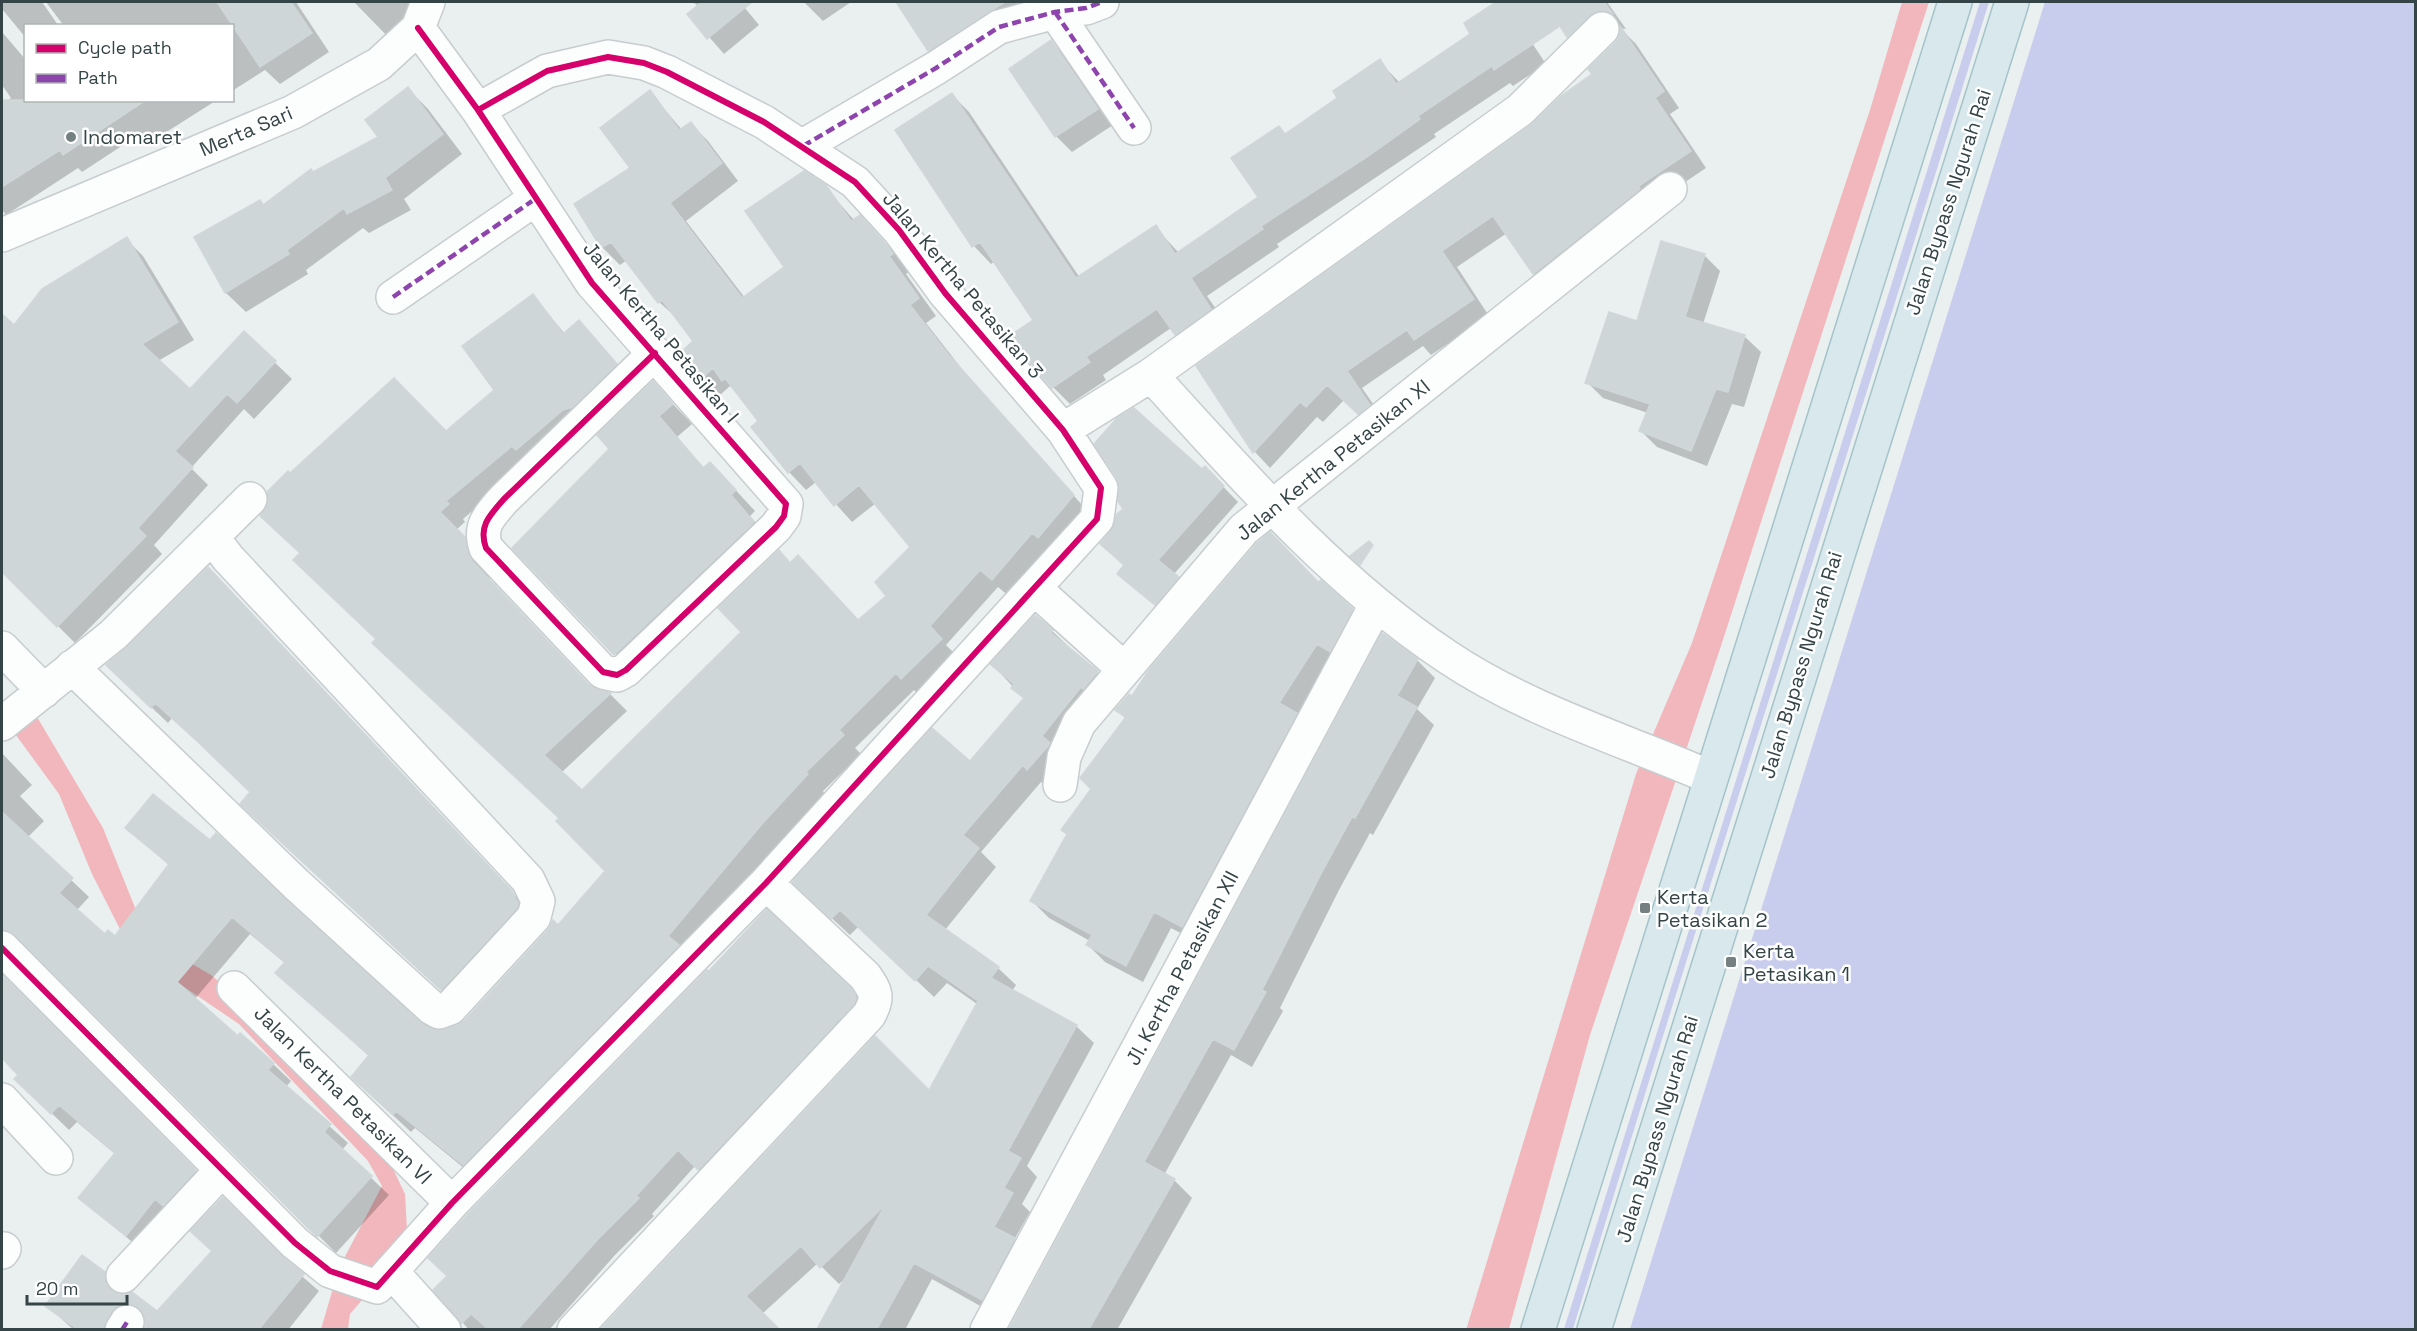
<svg xmlns="http://www.w3.org/2000/svg" width="2417" height="1331" font-family="'Space Grotesk',sans-serif">
  <style>
    .green { fill: #c8cced }
    .water { fill: #f1b7bc }
    .shadow { fill: #0003 }
    .building { fill: #cfd6d7; stroke: #cfd7d8; stroke-width: 1.5 }
    .lines { fill: none; stroke-linecap: round; stroke-linejoin: round }
    .minor-casing { stroke: #c7cdce; stroke-width: 36 }
    .highway-casing { stroke: #a4c4ca; stroke-width: 36 }
    .minor { stroke: #fcfdfd; stroke-width: 33 }
    .highway { stroke: #d8e8ec; stroke-width: 33 }
    .quiet { stroke: #8e44ad; stroke-width: 4.5; stroke-dasharray: 9 4.5; stroke-linecap: butt }
    .cycleway-casing { stroke: #fff; stroke-width: 10 }
    .cycleway { stroke: #d6006c; stroke-width: 6 }
    .poi-dot { fill: #748082; stroke: #fff; stroke-width: 2 }
    .labels { text-anchor: middle; dominant-baseline: central; stroke-width: 5; stroke-linejoin: round; paint-order: stroke }
    .street-label { font-size: 20px; fill: #354547; stroke: #fff }
    .poi-label { font-size: 20px; fill: #354547; stroke: #fff; text-anchor: start }
  </style>
  <rect width="100%" height="100%" fill="#eaeff0"/>
  <path class="green" d="M1980,2h9c-137,443 -282,883 -416,1327h-9z
    M2045,2h370v1327h-785z"/>
  <path class="water" d="M1902,2h27l-209,647 -130,386 -81,294 -43,1 170,-556 56,-131 178,-533z
    M37,717l66,111 39,97 23,23 46,27 35,29 138,146 21,44 2,36 -19,40 -38,44 -2,15h-27l18,-61 43,-82 -14,-25 -129,-137 -99,-67 -16,-20 -32,-63 -33,-80 -46,-63z"/>
  <path class="shadow" d="M2,2h40l16,23 -32,1v12l-24,-29z
    M46,2h250l33,50 -49,32 -15,-14 -33,21v-65h-168z
    M354,2h88l-46,43z
    M692,2h48l19,23 -35,29 -35,-40 10,-8z
    M804,2h47l-28,19z
    M897,2h147l-90,72 -24,-24z
    M1499,2l17,17 30,45 -33,22 -3,-3 -76,51 2,3 -159,107 2,3 -72,49 21,30 -35,25 -22,-23 -68,47 3,5 -36,24 -17,-17 -18,-66 -40,-60 -4,3 -17,-18 -77,-116 54,-36 18,18 111,166 75,-51 24,26 81,-55 26,-63 53,-37 40,-37 21,22 72,-49 -6,-10z
    M1562,2h45l19,27 -13,-2 -18,15 -16,-16z
    M1621,29l15,15 43,64 -9,6 36,54 -52,35 -104,86 -16,-16 -27,-40 -50,34 32,49 -58,39 -8,-9 -61,42 23,33 -10,8 -31,-29 -21,22 -6,-5 -47,51 -15,-16 -57,-86 379,-252 40,-71z
    M2,32l24,28v40h191l-68,43 -9,-9 -58,38 -4,-4 -72,47 -4,-5v-106l9,-6 -9,-13z
    M1051,42l16,16 46,67 -41,27 -16,-16 -45,-67z
    M408,89l20,20 34,45 -58,45 7,11 -42,23 -6,-5 -57,42 2,4 -62,38 -20,-19 -30,-56 64,-35 4,4 49,-32 67,-37z
    M650,92l32,38 9,-6 17,17 30,40 -52,40 59,77 41,-31 39,-80 29,33 23,14 25,27 7,11 -3,2 30,42 -10,7 39,50 125,141 -80,83 -12,-10 -52,58 13,13 -39,38 -6,-6 -59,58 6,6 -38,37 1,2 -138,161 -205,228 -66,-54 -4,4 -40,-37 -1,-38 -93,-84 8,-10 -35,-29 -56,66 44,38 35,26 18,17 -5,6 62,56 -6,7 47,45 -53,58 -301,-301 -10,-5h-10l-13,14v-208l30,32 -12,11 24,25 -17,17 62,59 -12,13 28,26 10,2 55,-72 -43,-38 303,202 15,1 19,-9 94,-95 49,-56 -46,-52 -183,-180 -77,-85 -11,-79 156,-42 50,-43 37,-94 32,38 14,-12 54,60 -103,80 -67,57 2,3 -9,8 26,26 8,24 100,107 20,7 17,17 -66,62 21,19 161,-160 47,-68 69,58 29,-26 24,-49 -36,-44 -24,19 -36,-40 -10,8 -17,-18 -29,-50 -19,-25 -11,-11 -10,9 -18,-17 -7,-36 -17,-23 -19,-17 -32,-42 -7,5 -18,-18 30,-78z
    M126,239l17,17 51,84 -36,21 32,30 54,-58 48,46 -38,40 -10,-10 -53,59 17,17 -54,60 8,9 -87,89 -73,-73v-254l12,11z
    M1704,255l16,16 -17,53 41,12 17,16 -17,55 -12,-3 -25,62 -50,-19 -16,-16 7,-18 -45,-15 -16,-16 51,-59z
    M653,383l39,41 -15,13 28,32 24,14 26,28 -5,5 23,26 -138,132 -121,-126 97,-98z
    M1205,468l33,34 -64,72 19,19 -22,26 -52,-45 6,-8 -23,-22z
    M1318,584l51,43 -170,316 -28,-15 -28,54 -38,-20 -17,-17 2,-4 -41,-23 -17,-17 61,-112 33,-70 -9,-9z
    M224,585l304,324 -70,96 -200,-185 -7,-28 -79,-74 -4,5 -44,-42z
    M1052,631l63,59 -69,96 -5,-4 -60,70 15,15 -51,63 53,38 18,17 -4,6 64,35 18,17 -67,123 10,11 -15,27 8,8 -16,28 18,17 -32,60 -68,-38 -27,51h-87l28,-52 -7,6 -21,-21 -56,51 15,16h-174l35,-36 291,-201 48,-89 -30,-21 -13,14 -75,-71 -9,9 -38,-35 158,-136 55,-64 -33,-36z
    M1383,635l34,25 18,18 -18,31 17,16 -61,110 -3,-2 -31,57 -59,118 3,3 -31,56 -21,-12 -67,120 10,5 18,18 -75,132h-107z
    M2,973l4,8 207,208 -69,63 -64,-54 35,-44 -38,-32 -8,8 -35,-34 -14,-21 -18,-20z
    M850,989l17,18 -152,179 -20,-20 -43,48 2,2 -39,39 -66,75h-80l-34,-40z
    M281,1258l38,33 -31,39h-143l2,-8 -3,-3 -19,11h-51l-27,-24 57,-33 16,17 1,6 36,17z"/>
  <path class="building" d="M217,2h74l21,31 -52,34z
    M702,2h50l-45,37 -20,-25z
    M896,2h109l-77,49z
    M1496,2h108l9,12 -16,-3 -30,26 -7,-11 -66,44 -2,-4 -74,50 2,3 -50,36 -109,71 2,3 -72,49 20,31 -36,26 -18,-26 -71,48 4,5 -38,26 -44,-51 25,-17 -53,-78 -8,5 -77,-117 57,-37 124,185 80,-53 19,29 83,-57 -27,-39 48,-32 6,8 52,-36 -4,-7 47,-32 16,25 74,-50 -6,-11z
    M1620,26l44,65 -9,7 36,53 -52,35 1,3 -107,85 -40,-58 -51,35 32,48 -60,41 -7,-10 -60,41 23,34 -12,9 -31,-29 -21,22 -6,-5 -47,51 -57,-87 335,-241 30,-29 31,-22 -4,-5 28,-27 4,-8z
    M1051,40l47,69 -43,28 -46,-68z
    M408,87l35,47 -58,44 7,12 -45,24 -3,-6 -57,42 2,4 -64,39 -31,-56 66,-37 3,5 48,-36 2,3 65,-35 -13,-17z
    M650,90l29,40 12,-8 31,41 -52,40 72,95 42,-31 -39,-56 59,-40 22,14 25,36 9,-6 24,27 9,12 -4,2 30,42 -9,7 38,49 126,141 -36,43 -6,-5 -40,47 -12,-10 -50,56 12,13 -41,40 -5,-6 -57,57 5,5 -38,37 2,2 -46,50 -94,112 11,9 -216,220 -67,-54 -3,4 -42,-38 18,-22 -94,-82 10,-11 -53,-45 -55,65 61,54 2,-3 34,30 -6,7 63,54 -7,8 48,44 -55,61 -302,-302 -13,-5v-118l71,66 -14,15 46,41 3,-4 7,6 54,-72 -44,-36 28,-34 57,46 6,-7 204,189 18,9 26,-10 84,-91 5,-10 5,5 47,-54 -49,-50 3,-3 -187,-175 4,-4 -83,-79 7,-7 -40,-37 8,-12 -1,-12 21,-21 2,2 104,-95 52,53 48,-41 -32,-44 71,-52 30,40 16,-14 38,44 -44,43 -10,3 -47,40 -4,-4 -66,55 3,3 -9,8 25,25 7,24 117,124 22,8 -67,62 38,35 159,-158 -23,-24 61,-58 11,13 8,-8 60,65 28,-24 -11,-14 35,-35 -51,-62 -25,21 -34,-43 -12,10 -37,-46 7,-6 -33,-43 -3,3 -9,-13 -12,11 -22,-25 14,-13 -31,-41 -4,3 -47,-61 -10,6 -27,-44 56,-36 -30,-40z
    M2,100h144l-83,55 -3,-5 -58,37z
    M127,237l51,85 -36,22 48,45 54,-58 32,30 -39,42 -10,-9 -52,57 18,16 -55,61 8,8 -89,91 -55,-55v-258l12,11 28,-36z
    M1661,241l44,13 -20,63 60,18 -17,57 -12,-3 -25,62 -52,-20 11,-27 -65,-21 24,-71 28,9z
    M653,381l20,23 -14,12 44,52 7,-6 26,28 -5,5 23,27 -140,133 -102,-107 97,-99 -12,-14z
    M1134,408l68,61 3,-3 19,20 -66,74 21,17 -24,28 -38,-31 7,-9 -24,-21 11,-13 6,-17 6,-5 -5,-8 -1,-23 -23,-34 23,-26z
    M1270,532l48,50 3,-2 32,29 -23,43 -13,-8 -38,59 18,10 -115,214 -28,-15 -28,54 -40,-21 6,-10 -62,-34 37,-67 -6,-4 30,-41 -11,-11 46,-61 -11,-7 14,-16 3,2 17,-26 108,-127z
    M1369,541l4,4 -13,20 -10,-9z
    M208,567l304,324 6,12 -1,5 -76,82 -201,-186 10,-12 -54,-52 -41,-37 -4,5 -45,-43 20,-17z
    M1035,615l18,15 -2,3 47,38 -15,18 -2,-2 -39,49 8,7 -2,3 -21,24 -4,-5 -60,70 16,13 -53,67 73,52 -8,11 86,47 -69,126 13,7 -17,30 9,5 -19,34 21,11 -33,62 -68,-37 -37,66h-60l68,-124 -65,63 -19,-22 -55,50 33,33h-178l274,-293 54,54 49,-89 -50,-35 -13,15 -75,-71 -9,9 -39,-37 140,-154 38,33 54,-63 -13,-10 3,-4 -24,-20z
    M1382,633l36,26 -21,37 20,11 -62,111 -3,-1 -30,55 -60,118 4,2 -32,58 -21,-11 -69,123 31,17 -86,150h-80z
    M767,909l84,79 5,10 -2,6 -156,166 -20,-20 -42,46 3,2 -40,40 -81,91h-30l-17,-15 -10,10 -28,-34 14,-14 -19,-18 38,-42 241,-246 2,1z
    M2,974l194,196 -33,36 -8,-7 -29,37 -48,-38 37,-45 -56,-48 -8,9 -37,-35 4,-4 -16,-17z
    M223,1197l59,59 22,18 -45,55h-115l2,-7 -3,-9 -7,-7 -9,-3 -9,3 -7,6 -8,17h-26l-32,-23 37,-51 23,17v10l6,8 8,4 13,-2 25,19 55,-60 -22,-20z"/>
  <g class="lines">
    <defs>
      <path id="minor" d="M1055,12l79,116
        M418,28l60,82 114,173 194,221 -2,12 -8,11 -150,143 -9,5 -14,-3 -117,-124c-8,-22 4,-33 18,-49l151,-146
        M803,146l133,-78 63,-41 56,-15 31,-4 16,-6
        M2,235l291,-123 86,-48 39,-36 10,-26
        M393,297l142,-98
        M1151,375c91,100 181,205 295,281 80,54 176,83 264,121
        M1063,430l88,-55 369,-265 82,-81
        M1034,588l90,81
        M2,648l42,43
        M72,667l224,217 136,124 7,4 11,-4 84,-91 4,-16 -10,-21 -300,-322 -16,-21
        M2,724l111,-89 137,-136
        M1060,785l4,-28 15,-34 165,-194 426,-340
        M2,948l293,295 35,28 47,16 75,-84 314,-320 331,-364 4,-31 -38,-58 -118,-137 -46,-63 -44,-48 -91,-60 -97,-50 -23,-9 -36,-6 -61,14 -69,39
        M234,988l218,215
        M2,1100l54,58
        M2,1252l2,-3
        M391,1271l53,59
        M123,1276l98,-105
        M122,1330l5,-8
        M574,1330l295,-315c10,-18 7,-23 -4,-39l-99,-93
        M987,1330l389,-725"/>
      <path id="highway" d="M1538,1330l417,-1328
        M1594,1330l418,-1328"/>
    </defs>
    <use href="#minor" class="minor-casing"/>
    <use href="#highway" class="highway-casing"/>
    <use href="#minor" class="minor"/>
    <use href="#highway" class="highway"/>
    <path class="quiet" d="M1055,12l79,116
      M803,146l133,-78 63,-41 56,-15 31,-4 16,-6
      M393,297l142,-98
      M122,1330l5,-8"/>
    <defs>
      <path id="cycleway" d="M418,28l60,82 114,173 194,221 -2,12 -8,11 -150,143 -9,5 -14,-3 -117,-124c-8,-22 4,-33 18,-49l151,-146
        M2,948l293,295 35,28 47,16 75,-84 314,-320 331,-364 4,-31 -38,-58 -118,-137 -46,-63 -44,-48 -91,-60 -97,-50 -23,-9 -36,-6 -61,14 -69,39"/>
    </defs>
    <use href="#cycleway" class="cycleway-casing"/>
    <use href="#cycleway" class="cycleway"/>
  </g>
  <g class="poi-dot">
    <circle cx="71" cy="137" r="6"/>
    <rect x="1639" y="902" width="12" height="12" rx="3"/>
    <rect x="1725" y="956" width="12" height="12" rx="3"/>
  </g>
  <g class="labels">
    <g class="street-label">
      <text transform="translate(246 131) rotate(-23)">Merta Sari</text>
      <text transform="translate(1948 202) rotate(-72)">Jalan Bypass Ngurah Rai</text>
      <text transform="translate(963 285) rotate(50)">Jalan Kertha Petasikan 3</text>
      <text transform="translate(661 332) rotate(50)">Jalan Kertha Petasikan I</text>
      <text transform="translate(1333 460) rotate(-39)">Jalan Kertha Petasikan XI</text>
      <text transform="translate(1801 665) rotate(-73)">Jalan Bypass Ngurah Rai</text>
      <text transform="translate(1182 968) rotate(-62)">Jl. Kertha Petasikan XII</text>
      <text transform="translate(343 1095) rotate(45)">Jalan Kertha Petasikan VI</text>
      <text transform="translate(1657 1129) rotate(-73)">Jalan Bypass Ngurah Rai</text>
    </g>
    <g class="poi-label">
      <text x="83" y="137">Indomaret</text>
      <text x="1657" y="897">Kerta<tspan x="1657" dy="23">Petasikan 2</tspan></text>
      <text x="1743" y="951">Kerta<tspan x="1743" dy="23">Petasikan 1</tspan></text>
    </g>
  </g>
  <rect width="2417" height="1331" fill="none" stroke="#354547" stroke-width="6"/>
  <rect x="24" y="24" width="210" height="78" fill="#ffffff" stroke="#aeb5b5" stroke-width="1.5"/>
  <rect x="36" y="44" width="30" height="9" fill="#d6006c" stroke="#aeb5b5" stroke-width="1.5"/>
  <text x="78" y="54" font-size="18" fill="#354547">Cycle path</text>
  <rect x="36" y="74" width="30" height="9" fill="#8e44ad" stroke="#aeb5b5" stroke-width="1.5"/>
  <text x="78" y="84" font-size="18" fill="#354547">Path</text>
  <path d="M27 1295v9h100v-9" fill="none" stroke="#354547" stroke-width="3"/>
  <text x="36" y="1295" font-size="18" fill="#354547" stroke="#ffffff" stroke-width="4.5" paint-order="stroke">20 m</text>
</svg>
